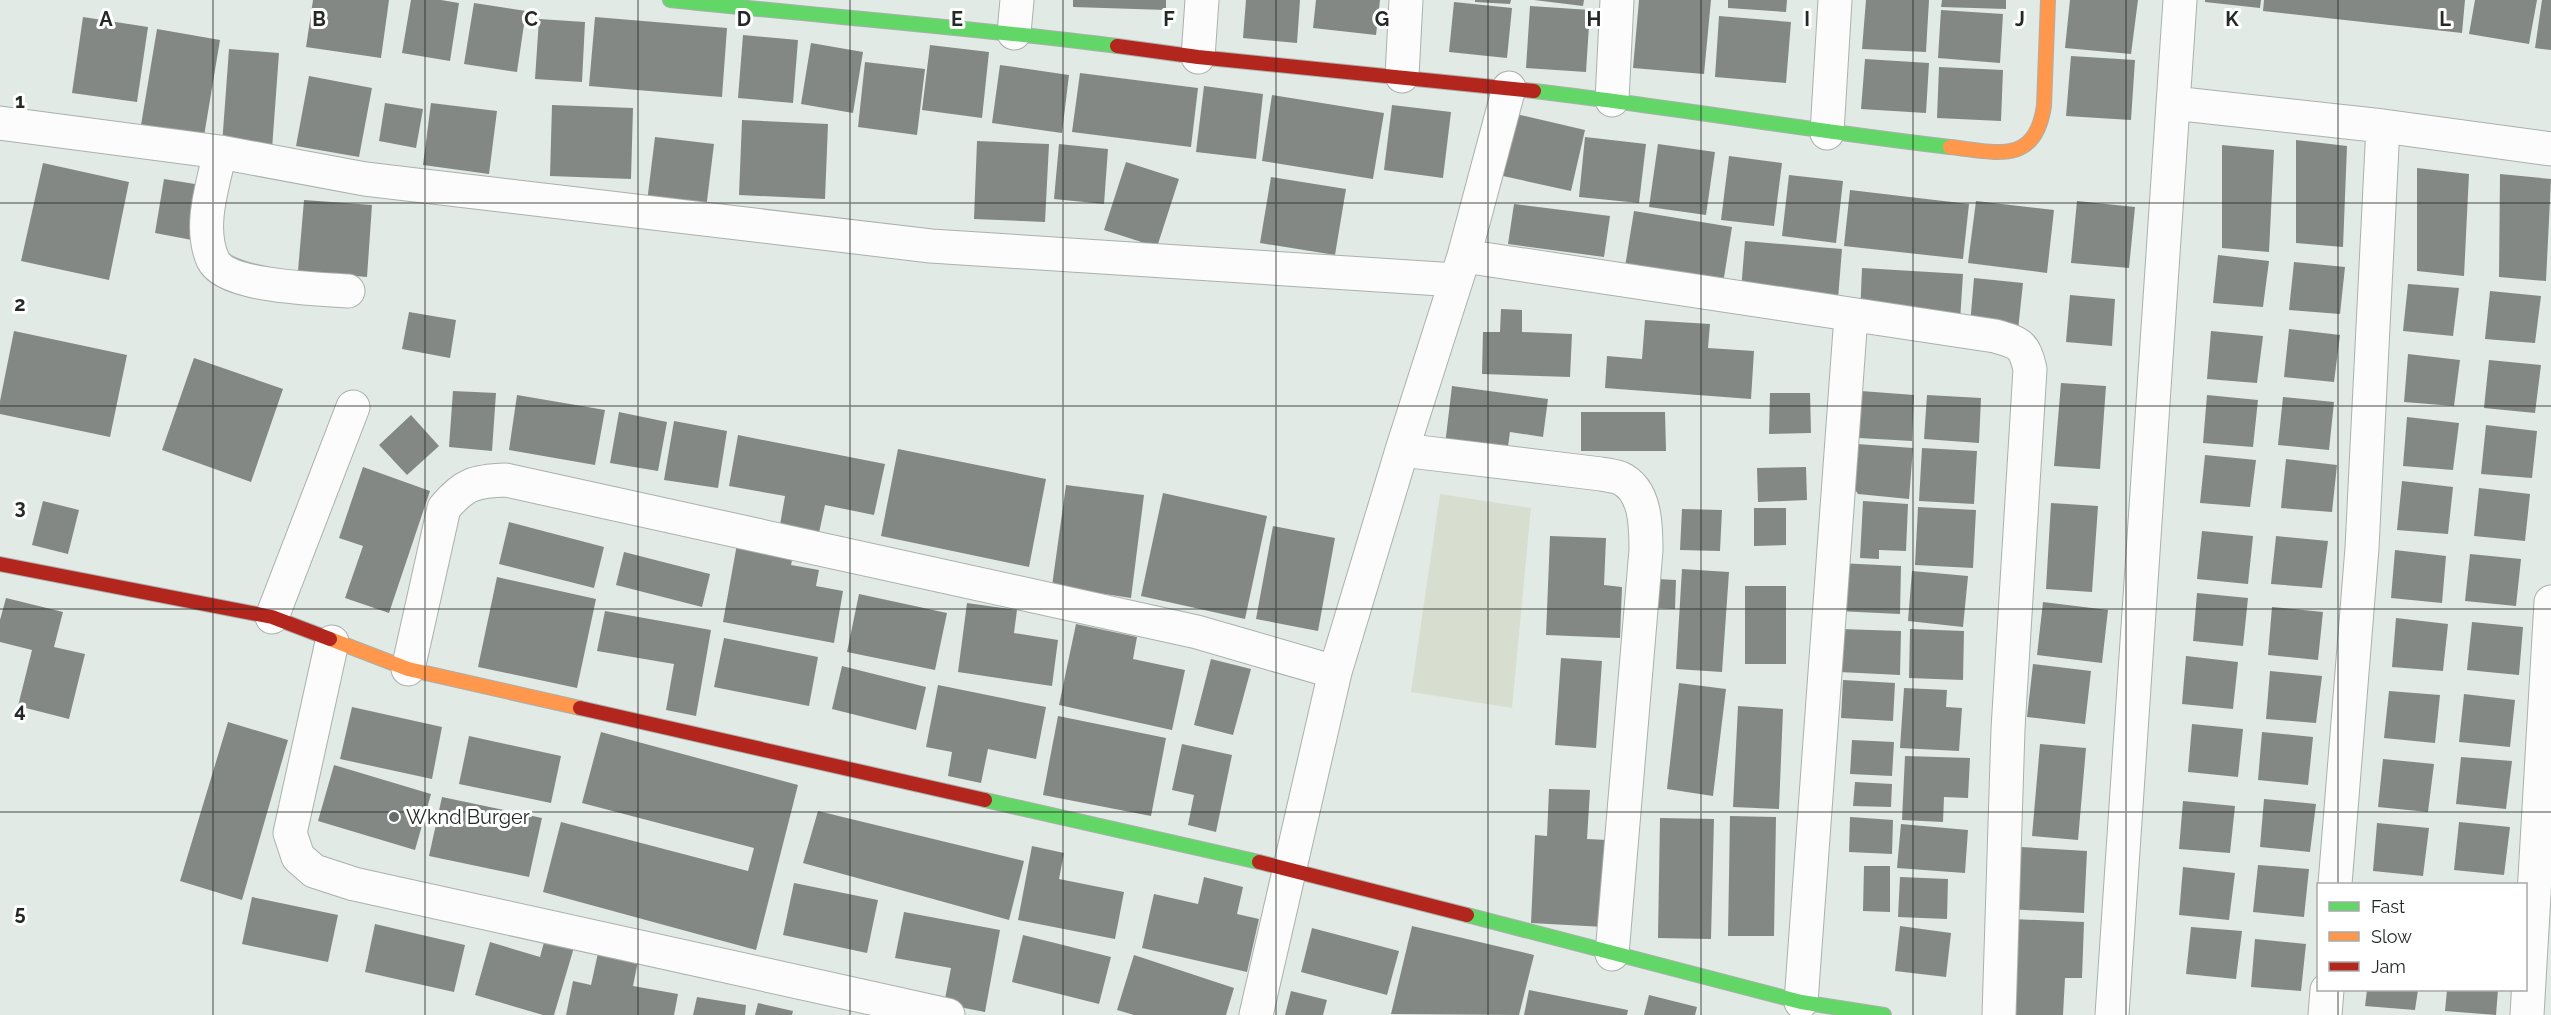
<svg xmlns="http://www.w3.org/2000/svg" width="2551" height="1015" font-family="Raleway,sans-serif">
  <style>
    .pitch { fill: #d8decf }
    .building { fill: #838885 }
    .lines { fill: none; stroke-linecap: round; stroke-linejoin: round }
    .street-casing { stroke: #aab0ad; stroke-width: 35 }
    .fast-casing { stroke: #aab0ad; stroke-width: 16 }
    .slow-casing { stroke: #aab0ad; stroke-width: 16 }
    .jam-casing { stroke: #aab0ad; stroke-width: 16 }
    .street { stroke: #fbfcfb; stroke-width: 33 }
    .fast { stroke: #63d668; stroke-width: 14 }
    .slow { stroke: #ff974d; stroke-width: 14 }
    .jam { stroke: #b3261e; stroke-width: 14 }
    .grid { fill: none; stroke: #242927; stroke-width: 1.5; stroke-opacity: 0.55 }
    .poi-dot { fill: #666d6a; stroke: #fff; stroke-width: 2 }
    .labels { text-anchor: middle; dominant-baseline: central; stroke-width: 6; stroke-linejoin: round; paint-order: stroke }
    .poi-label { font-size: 20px; fill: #242927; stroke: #fff; text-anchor: start }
    .grid-label { font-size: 20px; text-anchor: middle; font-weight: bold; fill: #242927; stroke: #fff; stroke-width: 6; stroke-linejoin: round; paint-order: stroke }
  </style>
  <rect width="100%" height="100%" fill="#e2eae6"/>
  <path class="pitch" d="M1440,494l91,14 -19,200 -101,-16z"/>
  <path class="building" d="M313,0h76l-8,58 -75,-11z
    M411,0h30l18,3 -9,58 -48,-8z
    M1073,0h93v10l-93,-3z
    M1246,0h54l-3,43 -54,-5z
    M1316,0h64l-4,35 -63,-7z
    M1475,0h36l-1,4 -35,-2z
    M1534,0h50l-1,6z
    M1639,0h72l-7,74 -71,-6z
    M1728,0h59l-1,12 -58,-4z
    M1866,0h63l-3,52 -64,-3z
    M1942,0h64v9l-65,-2z
    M2070,0h68l-7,54 -66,-6z
    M2205,0h56l-1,8 -55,-6z
    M2264,0h201l-3,33 -199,-22z
    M2475,0h62l-8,44 -60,-10z
    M2542,0h9v50l-16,-2z
    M1454,2l58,6 -5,50 -58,-6z
    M474,3l52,8 -9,61 -53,-8z
    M1530,6l60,4 -4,62 -60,-4z
    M1941,10l62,4 -3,49 -62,-5z
    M1719,16l72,6 -5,61 -71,-6z
    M83,17l65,10 -11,75 -65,-9z
    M595,17l132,11 -5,69 -133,-11z
    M539,19l46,3 -3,60 -47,-3z
    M157,29l63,11 -17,102 -63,-11z
    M743,35l55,5 -5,63 -55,-5z
    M811,43l52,9 -10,61 -52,-9z
    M930,45l59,7 -7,66 -60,-8z
    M229,49l50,4 -7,96 -50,-4z
    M2071,56l64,4 -4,60 -65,-4z
    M1865,59l64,4 -3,50 -65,-4z
    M865,62l60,7 -8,66 -59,-8z
    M1000,65l69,10 -7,58 -70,-10z
    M1939,67l64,3 -2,51 -64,-3z
    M1080,73l118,15 -7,59 -119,-15z
    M309,76l63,12 -13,69 -63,-11z
    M1204,86l59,8 -7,65 -60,-7z
    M1272,95l112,18 -11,66 -111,-18z
    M385,103l38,6 -7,39 -37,-7z
    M431,103l66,8 -8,63 -66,-9z
    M552,105l81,3 -2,71 -81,-3z
    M1392,105l59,7 -8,66 -59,-8z
    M1516,114l69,16 -14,61 -68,-15z
    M742,120l86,4 -3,75 -86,-4z
    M655,137l59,7 -8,65 -59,-7z
    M1585,137l61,7 -7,59 -60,-6z
    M2296,140l51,6 -4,101 -47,-4z
    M977,141l72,3 -4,78 -71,-3z
    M1059,144l49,5 -4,55 -50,-5z
    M1658,144l57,8 -9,63 -57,-8z
    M2222,145l52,5 -5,102 -47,-4z
    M1729,156l53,7 -8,63 -53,-6z
    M1126,162l53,17 -22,68 -53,-17z
    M43,163l86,19 -20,98 -88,-19z
    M2417,168l52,6 -5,102 -47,-5z
    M2500,174l51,5 -5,102 -47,-4z
    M1789,175l54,6 -7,62 -54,-7z
    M1271,177l75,12 -11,66 -75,-12z
    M164,179l37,6 -9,55 -37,-7z
    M1850,190l119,14 -6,55 -119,-13z
    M304,200l68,5 -5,72 -69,-6z
    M1976,201l78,9 -7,63 -79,-10z
    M2077,201l58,6 -6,61 -58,-5z
    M1514,204l96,12 -6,41 -96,-13z
    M1634,211l98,16 -10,63 -98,-17z
    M1745,241l97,8 -4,50 -97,-9z
    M2218,255l51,6 -6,46 -50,-4z
    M2294,262l51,5 -5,47 -51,-4z
    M1862,268l101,6 -3,47 -100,-5z
    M1974,278l49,5 -5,47 -48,-5z
    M2408,284l51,4 -6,48 -50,-5z
    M2490,291l51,5 -6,47 -50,-4z
    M2070,295l45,4 -3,47 -46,-4z
    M1501,309l21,1v22l50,2 -2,43 -88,-3 1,-42h17z
    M409,312l47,8 -6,38 -48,-9z
    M1645,320l65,4 -2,24 46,3 -3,48 -146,-11 2,-32 35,3z
    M2289,329l51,6 -6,47 -50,-5z
    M14,331l113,24 -17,82 -110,-23v-13z
    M2211,331l52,5 -6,47 -50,-4z
    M2408,354l52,6 -6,46 -50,-4z
    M194,358l89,31 -32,93 -89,-32z
    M2489,360l52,5 -6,48 -51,-5z
    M2061,383l45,3 -6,83 -46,-3z
    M1452,386l96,13 -5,38 -33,-5 -3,22 -62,-9z
    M453,391l43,2 -4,58 -43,-4z
    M1861,391l53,4 -2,46 -53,-3z
    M1770,393h40l1,40 -42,1z
    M517,395l88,15 -10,55 -86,-15z
    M1927,395l54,3 -2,45 -55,-4z
    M2207,395l51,5 -5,47 -50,-4z
    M2283,397l51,5 -5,48 -51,-5z
    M619,412l48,10 -9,49 -48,-8z
    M1581,412h84l1,39h-85z
    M411,415l28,31 -32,29 -28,-30z
    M2407,417l52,6 -6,47 -50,-4z
    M674,421l53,10 -9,57 -54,-8z
    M2486,425l51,6 -5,47 -51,-4z
    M738,435l147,29 -11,51 -49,-10 -6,28 -39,-8 5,-29 -56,-10z
    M1857,444l56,4 -4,51 -51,-5 -4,-6z
    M1922,448l55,3 -3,53 -55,-3z
    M898,449l148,30 -17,88 -148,-31z
    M2205,455l51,5 -6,47 -50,-4z
    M2286,459l51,6 -5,47 -51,-4z
    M363,467l67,24 -41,122 -44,-15 18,-52 -24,-8z
    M1806,467l1,33 -49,2 -1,-34z
    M2402,481l51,6 -5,47 -51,-4z
    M1066,485l78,10 -13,103 -79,-12z
    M2479,488l51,6 -5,47 -51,-5z
    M1163,493l104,23 -22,103 -104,-23z
    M43,501l36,9 -11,44 -36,-9z
    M1863,501l45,3 -2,47 -27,-1v9l-19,-1z
    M2051,503l47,3 -6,86 -46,-3z
    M1918,507l58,3 -3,58 -58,-3z
    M1754,508h32v37l-32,1z
    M1682,509l40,1 -2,41 -40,-1z
    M509,522l95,25 -10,41 -95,-24z
    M1273,526l62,12 -17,93 -62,-12z
    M2202,531l51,5 -5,48 -51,-5z
    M1550,536l56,2 -2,47 18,2 -2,51 -74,-3z
    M2276,536l52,5 -6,47 -51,-4z
    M737,544l56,12 -2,9 28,5 -3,16 27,5 -9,52 -111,-21z
    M2395,550l51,6 -4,47 -51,-5z
    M624,552l86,22 -8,33 -86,-22z
    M2470,554l51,5 -5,47 -51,-5z
    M1838,563l63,3 -1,48 -63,-3z
    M1682,569l47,3 -7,100 -46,-3z
    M1912,571l56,5 -5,51 -55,-6z
    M497,577l99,22 -19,89 -99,-21z
    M1657,579l19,1 -1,29 -19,-1z
    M1745,586h41v78h-41z
    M2197,593l51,5 -5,48 -50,-5z
    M859,594l88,19 -12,57 -88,-18z
    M6,598l57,14 -9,35 31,7 -16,65 -51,-13 14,-56 -32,-8v-22z
    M2043,602l65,8 -6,53 -65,-8z
    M967,603l50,7 -3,23 44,7 -6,46 -94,-14z
    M2272,607l51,5 -5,48 -50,-5z
    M605,611l106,19 -15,86 -30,-6 8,-46 -77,-13z
    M2396,618l52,6 -5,47 -51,-4z
    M2472,622l51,5 -4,48 -52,-5z
    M1076,624l61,13 -4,22 52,11 -13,60 -113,-25z
    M1841,629l60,2 -1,44 -61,-3z
    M1910,629l54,2 -1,49 -54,-2z
    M724,638l94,19 -9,49 -95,-19z
    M2186,656l52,6 -5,47 -51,-5z
    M1561,658l41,3 -6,87 -41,-3z
    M1211,659l40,10 -18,66 -39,-10z
    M2033,664l58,7 -6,53 -58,-7z
    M842,666l84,21 -10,43 -84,-21z
    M2270,671l52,5 -6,47 -50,-4z
    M1843,680l52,3 -2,38 -52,-3z
    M1679,683l47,6 -13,107 -46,-7z
    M938,685l108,22 -10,52 -48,-10 -7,34 -33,-7 4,-24 -26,-5z
    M1904,688l43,2 -1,17 16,1 -3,43 -59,-3z
    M2389,691l51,4 -5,48 -51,-5z
    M2464,694l51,6 -5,47 -51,-5z
    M1738,706l45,3 -4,100 -46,-2z
    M352,707l90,20 -10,52 -92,-20z
    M1058,716l108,22 -15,78 -108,-21z
    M228,722l60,18 -46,160 -62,-19z
    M2192,724l51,5 -5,48 -50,-5z
    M601,732l197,53 -42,165 -213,-58 18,-70 187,49 6,-23 -172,-45z
    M2262,732l51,5 -5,48 -50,-5z
    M469,736l92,20 -10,47 -92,-19z
    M1852,740l42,2 -2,34 -42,-2z
    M1182,744l50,11 -16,77 -28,-7 6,-30 -22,-5z
    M2040,744l46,4 -8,92 -46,-4z
    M1905,756l65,2 -2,40 -24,-1 -1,25 -41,-2z
    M2461,757l51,4 -6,48 -50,-5z
    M2383,759l51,5 -6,48 -50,-5z
    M334,765l97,29 -16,56 -97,-29z
    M1855,782l37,2 -1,23 -38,-1z
    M1549,789l41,1 -3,49 20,1 -3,87 -73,-4 4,-88 12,1z
    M442,797l100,21 -13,59 -100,-21z
    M2264,799l52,5 -6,48 -50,-5z
    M2183,801l52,5 -5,47 -51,-4z
    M818,811l206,50 -15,59 -206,-57z
    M1730,816l46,1 -2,119h-46z
    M1850,817l43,3 -1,34 -43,-2z
    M1660,818l54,1 -3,120 -53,-1z
    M2459,822l51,5 -6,48 -50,-5z
    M2377,823l52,5 -6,48 -50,-5z
    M1901,824l67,6 -3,43 -68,-5z
    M1032,846l32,7 -5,26 65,13 -9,47 -97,-19z
    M2021,847l66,4 -3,62 -77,-4z
    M2258,865l51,4 -5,48 -51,-5z
    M1864,866h26v46l-27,-1z
    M2183,867l52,6 -6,47 -50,-5z
    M1204,877l39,10 -6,27 22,5 -12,53 -105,-24 12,-54 44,10z
    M1900,877l48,2 -1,40 -49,-2z
    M794,883l84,17 -11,53 -84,-18z
    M252,897l86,18 -10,47 -86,-18z
    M904,912l96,18 -15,82 -41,-8 7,-36 -56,-10z
    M2013,919l71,3 -2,56h-17l-2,37h-53z
    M375,924l90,21 -11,47 -89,-20z
    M1412,926l122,29 -15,60 -128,-1z
    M1900,926l51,7 -5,44 -51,-6z
    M2191,927l51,4 -6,48 -50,-5z
    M1312,928l87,23 -12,44 -86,-23z
    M546,935l29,9 -21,71h-11l-68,-20 15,-53 50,15z
    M1023,935l88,22 -12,47 -87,-22z
    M2255,939l51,5 -5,47 -50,-4z
    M598,953l40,8 -5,25 45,8 -4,21h-108l7,-34 18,4z
    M1134,955l100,33 -8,27h-92l-17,-5z
    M1529,990l99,20 -1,5h-103z
    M2367,990h51l-3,20 -50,-4z
    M2447,990h51l-2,25 -51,-4z
    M1291,991l36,9 -4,15h-38z
    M1649,995l48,12 -2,8h-51z
    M697,997l49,8 -1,10h-52z
    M758,1003l35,8 -1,4h-37z"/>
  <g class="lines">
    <defs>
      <path id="street" d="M1014,33l3,-33
        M1198,57l4,-57
        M1402,76l4,-76
        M1612,100l5,-100
        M2173,103l210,23 168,23
        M0,123l220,29 145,27 566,67 525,34
        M1827,133l8,-133
        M220,152c-7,33 -22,75 -7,108 13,27 107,29 135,31
        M1464,256l531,80c25,7 29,8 35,33l-22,360 -9,286
        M1402,450l199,24c6,1 13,2 19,4 26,12 26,48 26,72l-34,404
        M272,617l81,-210
        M332,642l-42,191 8,24 16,14 40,13 594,131
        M408,669l36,-161c20,-24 31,-27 62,-28l691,152 138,40
        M2335,884l27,-336 21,-422
        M1801,1002l50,-686
        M1256,1015l79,-343 67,-222 62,-194 45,-168
        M2112,1015l68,-1015
        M2325,1015l2,-25
        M2527,1015l24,-413"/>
      <path id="fast" d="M670,0c149,16 299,27 447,46
        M1534,91c139,16 277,40 416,56
        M985,800l274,62
        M1467,915l334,87 83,13"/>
      <path id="slow" d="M1950,147c46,5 85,19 94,-41l4,-106
        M330,639l78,30 172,39"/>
      <path id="jam" d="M1117,46l81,11 336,34
        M0,564l272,53 58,22
        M580,708l405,92
        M1259,862l208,53"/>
    </defs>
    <use href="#street" class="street-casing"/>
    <use href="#fast" class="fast-casing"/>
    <use href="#slow" class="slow-casing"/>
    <use href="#jam" class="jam-casing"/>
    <use href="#street" class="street"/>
    <use href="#fast" class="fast"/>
    <use href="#slow" class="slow"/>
    <use href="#jam" class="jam"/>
  </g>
  <path class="grid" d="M213,0v1015M425,0v1015M638,0v1015M850,0v1015M1063,0v1015M1276,0v1015M1488,0v1015M1701,0v1015M1913,0v1015M2126,0v1015M2338,0v884M0,203h2551M0,406h2551M0,609h2551M0,812h2551M2338,990v25"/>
  <circle class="poi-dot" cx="394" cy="817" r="6"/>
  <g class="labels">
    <g class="poi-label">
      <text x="406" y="817">Wknd Burger</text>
    </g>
  </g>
  <g class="grid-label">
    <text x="106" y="26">A</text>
    <text x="319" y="26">B</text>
    <text x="531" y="26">C</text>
    <text x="744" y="26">D</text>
    <text x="957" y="26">E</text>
    <text x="1169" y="26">F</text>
    <text x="1382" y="26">G</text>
    <text x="1594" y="26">H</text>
    <text x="1807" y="26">I</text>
    <text x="2020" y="26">J</text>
    <text x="2232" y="26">K</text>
    <text x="2445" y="26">L</text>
    <text x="20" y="108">1</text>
    <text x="20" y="311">2</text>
    <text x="20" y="514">3</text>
    <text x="20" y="717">4</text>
    <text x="20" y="920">5</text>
  </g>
  <rect x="2317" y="883" width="210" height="108" fill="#ffffff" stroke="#a7a9a9" stroke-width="1.5"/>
  <rect x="2329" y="902" width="30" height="9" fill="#63d668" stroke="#a7a9a9" stroke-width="1.5"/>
  <text x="2371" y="913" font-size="18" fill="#242927">Fast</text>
  <rect x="2329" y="932" width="30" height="9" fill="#ff974d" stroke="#a7a9a9" stroke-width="1.5"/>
  <text x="2371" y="943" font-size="18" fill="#242927">Slow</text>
  <rect x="2329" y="962" width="30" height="9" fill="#b3261e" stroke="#a7a9a9" stroke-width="1.5"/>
  <text x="2371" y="973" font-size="18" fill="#242927">Jam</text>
</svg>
